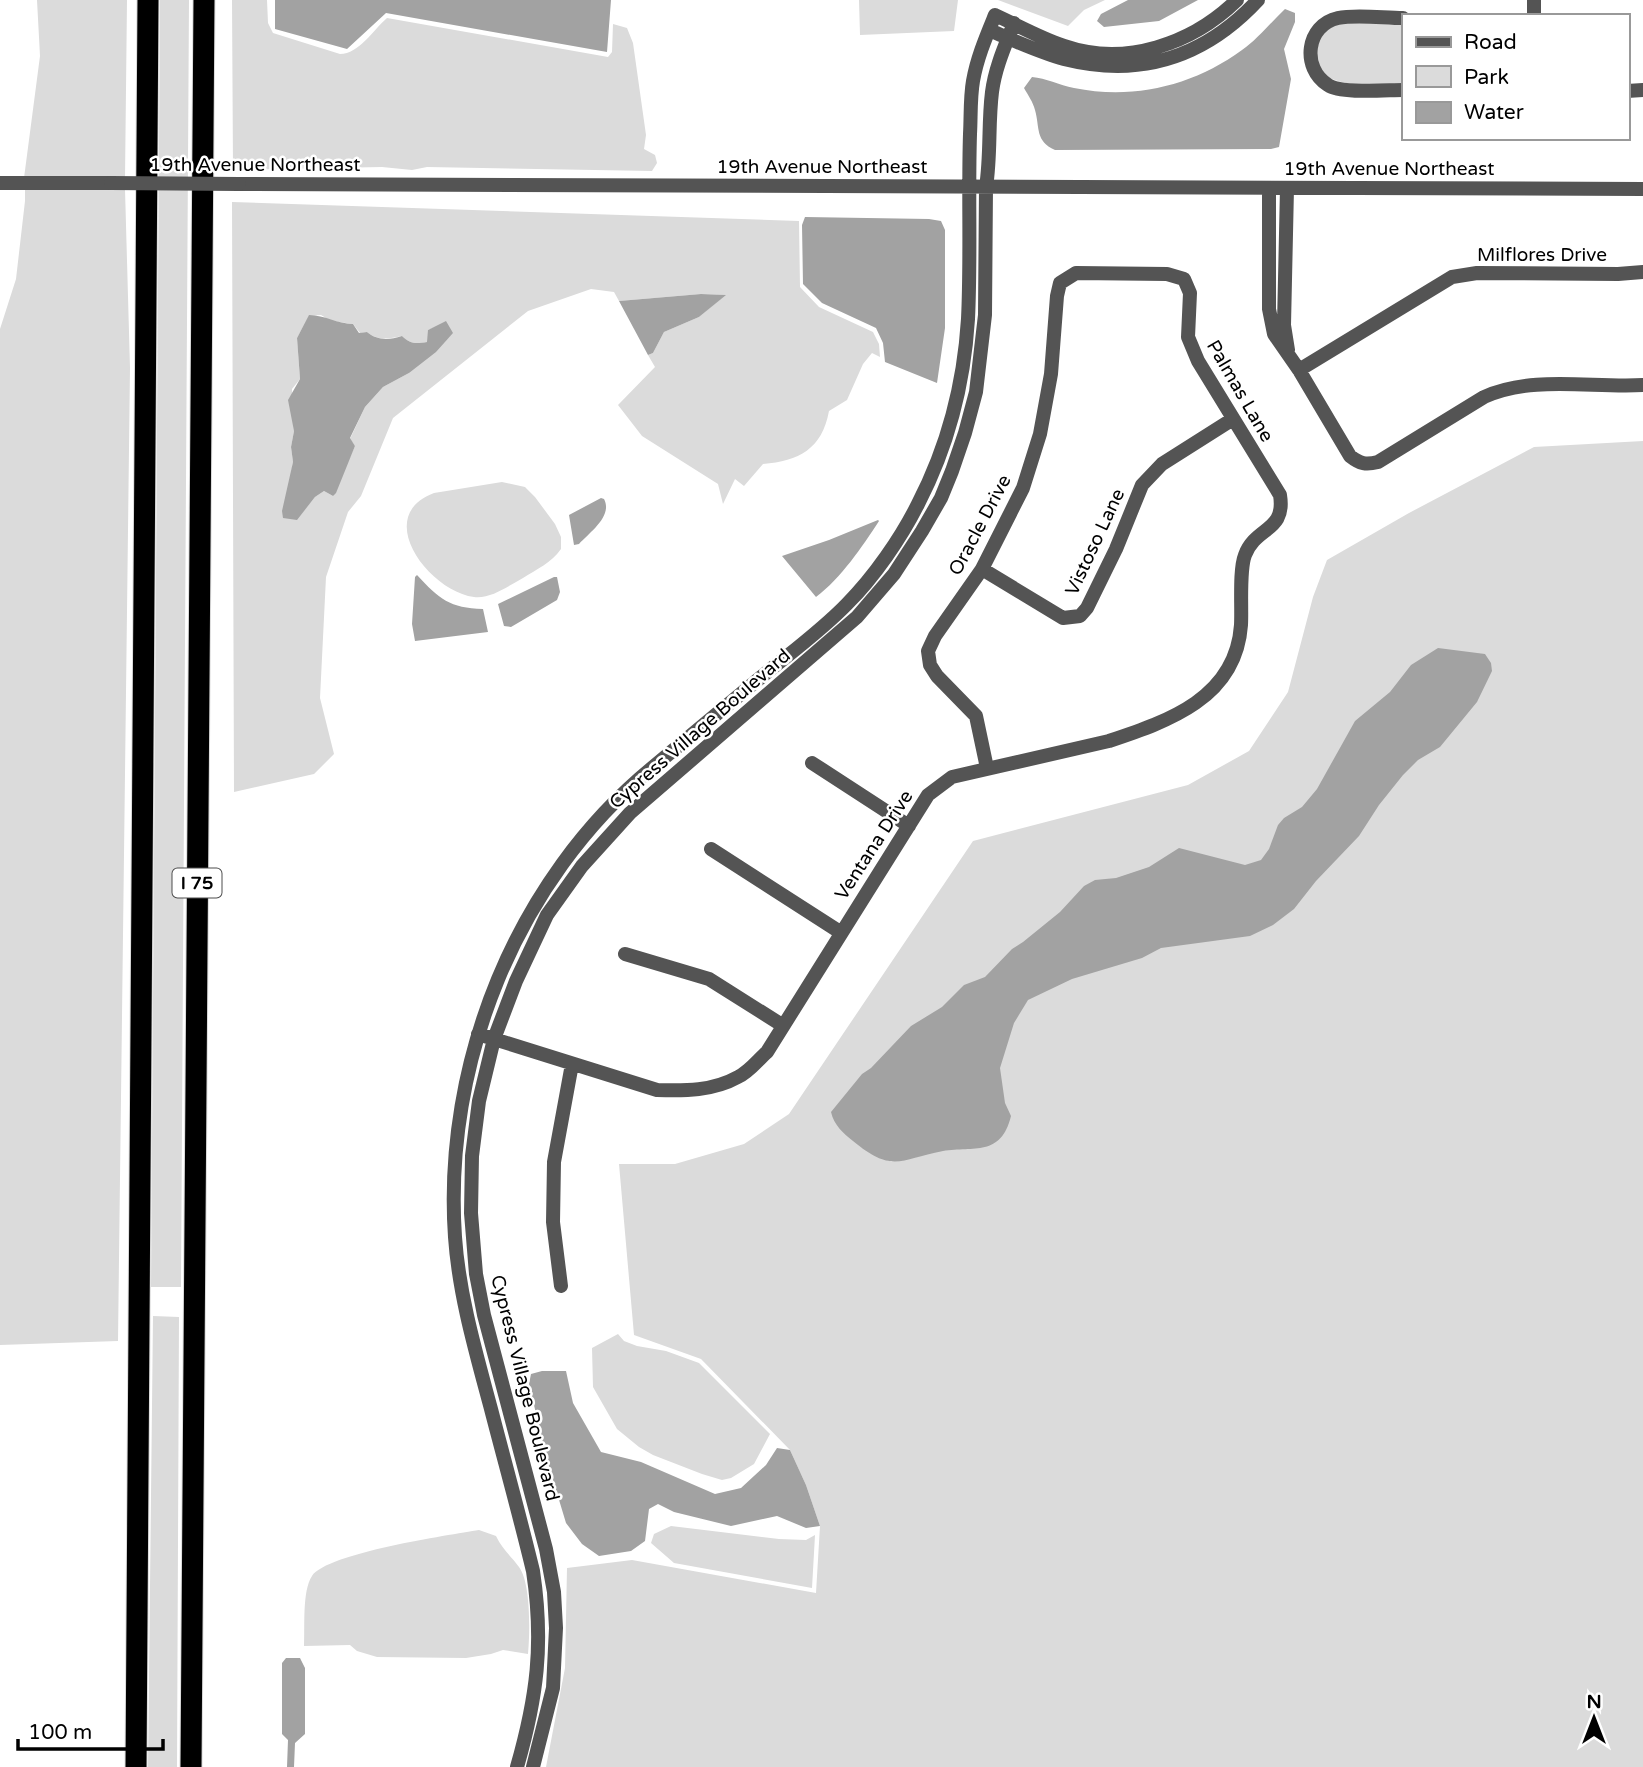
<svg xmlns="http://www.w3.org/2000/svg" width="1643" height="1767" font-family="'Varela Round',sans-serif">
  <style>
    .green { fill: #dbdbdb; fill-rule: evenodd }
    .water { fill: #a2a2a2 }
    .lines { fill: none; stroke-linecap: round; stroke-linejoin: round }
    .highway-casing { stroke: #dbdbdb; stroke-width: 23 }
    .minor { stroke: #545454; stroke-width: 14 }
    .highway { stroke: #000; stroke-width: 21 }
    .minor-bridge { stroke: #545454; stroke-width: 14 }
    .labels { text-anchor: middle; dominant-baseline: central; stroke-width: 5; stroke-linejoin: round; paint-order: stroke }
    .shield { fill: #fff; stroke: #4c4c4c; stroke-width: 2 }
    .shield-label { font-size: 18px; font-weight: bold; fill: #000 }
    .street-label { font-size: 19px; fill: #000; stroke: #fff }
  </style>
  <rect width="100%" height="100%" fill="#fff"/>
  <path class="green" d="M37,0h90l-2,178h-101l16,-122z
    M160,0h29l-8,1287h-30z
    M232,0h35l1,23 5,10 67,21c19,0 33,-24 47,-36l221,39 4,-5 1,-28 14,4 6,15 13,92 -2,14 11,6 2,8 -5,8 -225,-4 -15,3 -30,-3 -149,3z
    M859,0h99l-4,31 -94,4z
    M998,0h107l-21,10 -16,16z
    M1340,23h63v62c-21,-1 -73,5 -83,-17 -3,-6 -3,-15 -5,-22l13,-19z
    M25,189h100l5,179 -12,973 -118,4v-1016l16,-50 9,-78z
    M232,202l567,19 1,66 19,20 54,25 6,12 1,13 -8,-4 -9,11 -16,36 -18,11c-7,38 -30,50 -66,53l-19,22 -9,-7 -12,25 -5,-20 -76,-48 -24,-31 37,-38 -7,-12 5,-2 11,-21 35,-15 26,-22 -24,-1 -82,7 -5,-9 -23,-3 -63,22 -135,107 -32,78 -13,16 -22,65 -6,121 14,56 -20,20 -80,18zM321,315l10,6 22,3 7,9 7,-1c11,9 21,7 35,4 8,8 14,8 26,6v-12l10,-4 -29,47 -26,14 -18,20 -15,32 5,7 -22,50 -9,-5 -9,6 -18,22 -7,-2 -1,-30 4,-25 -2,-15 3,-16 -2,-42 8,-10 -3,-41 12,-22z
    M1643,441v1326h-1097l19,-99 2,-100 65,-8 184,33 4,-67 -14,-41 -16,-35 -89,-91 -67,-24 -15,-171h56l69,-20 45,-30 184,-273 215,-56 61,-34 39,-59 25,-95 14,-37 82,-47 125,-66z
    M502,482l23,5 10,10 20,27 6,13v12c-10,14 -24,20 -38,29 -15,8 -32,21 -49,19 -45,-6 -102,-81 -40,-104z
    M153,1316l26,1 -2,450h-29z
    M618,1334l6,7 13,5 29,5 33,12 71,71 -16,30 -23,14 -9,2 -20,-6 -49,-19 -14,-8 -22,-18 -24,-42 -1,-39z
    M671,1526l108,13 27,1 9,-5 -3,53 -138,-25 -23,-20 3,-9z
    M479,1530l17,6c6,13 15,20 23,31 12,16 11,66 9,87l-25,-4 -12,4 -25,4 -89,-1 -20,-6 -7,-6 -46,1c1,-19 -2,-55 8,-70 15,-23 137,-41 167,-46z"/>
  <path class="water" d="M275,0h336l-4,52 -221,-39 -39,36 -72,-20z
    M1128,0h70l-39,21 -55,6 -7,-6 4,-7z
    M1285,9l10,4v9l-11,27 7,30 -12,68 -8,2 -216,1c-20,-9 -15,-22 -20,-40 -2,-8 -7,-15 -11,-22l8,-11c14,1 27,8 42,11 59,12 119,-2 168,-38 16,-11 29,-28 43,-41z
    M805,217l124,2 12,2 4,9v98l-8,55 -52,-21 -2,-19 -7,-15 -54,-25 -19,-19 -1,-59z
    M701,294l25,1 -27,22 -35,15 -11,21 -5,2 -29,-54z
    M309,315c16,0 28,9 44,9l6,9 8,-1c11,9 22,8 35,4 8,8 14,8 25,6l1,-12 18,-9 7,12 -17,19 -27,21 -26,14 -18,20 -15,31 5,8 -19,47 -3,3 -9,-5 -9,6 -18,23 -14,-2 -1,-7 11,-49 -2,-15 3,-16 -6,-31 12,-21 -3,-41z
    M601,498l3,1c9,17 -14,33 -25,45l-5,1 -5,-30z
    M878,520l1,1c-17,26 -38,57 -63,76l-34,-41 47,-16z
    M417,575c22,24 33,33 66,34l5,23 -73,9 -3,-17 3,-47z
    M554,577h3l3,15 -3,8 -46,27 -7,-1 -6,-22z
    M1438,648l47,6 6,9 1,8 -15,31 -37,45 -22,13 -15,15 -24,30 -20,31 -43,45 -22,28 -21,16 -23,11 -89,12 -19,10 -70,21 -44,21 -14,23 -14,45 5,35 6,13c-10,41 -37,30 -68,35 -43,8 -50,23 -90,-10 -10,-8 -19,-16 -22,-29l31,-38 9,-6 40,-42 31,-19 22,-22 21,-8 27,-28 11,-7 37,-30 24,-26 11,-6 21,-2 33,-11 30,-19 66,17 16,-5 8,-11 9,-24 6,-7 18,-11 15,-18 38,-68 35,-29 21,-27z
    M542,1371h24l7,32 28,49 40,10 74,32 26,-6 25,-23 11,-17 13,2 16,35 14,41 -14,2 -29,-12 -46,10 -57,-14 -16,-8 -9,5 -4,32 -14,10 -32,5 -17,-12 -16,-21 -19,-63 -18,-76 2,-10z
    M286,1658h14l5,10v66l-10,9 -1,24h-7l1,-27 -6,-6v-71z"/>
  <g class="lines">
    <defs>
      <path id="highway" d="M136,1767l12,-1767
        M191,1767l13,-1767"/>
    </defs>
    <use href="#highway" class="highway-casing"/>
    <path class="minor" d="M1534,16v-16
      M1403,18c-19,0 -47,-4 -65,0 -32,7 -37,50 -10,67 13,9 58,5 75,5
      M989,30c24,10 49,22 75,29 76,19 141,-2 194,-59
      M1627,91l16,-1
      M0,183h111
      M239,184l1404,5
      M1269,188v121l5,25 25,36 51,86c10,8 16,9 28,6l106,-65c48,-22 107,-9 159,-12
      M1287,188l-3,137 4,25
      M1299,370l153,-93 25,-4 141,1 25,-2
      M982,569l81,49 17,-2 7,-8 29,-59 26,-64 20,-21 71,-45
      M812,763l97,63
      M711,849l129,83
      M625,954l84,25 73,46
      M478,1034l179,56c28,1 56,1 81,-13 11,-5 20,-17 29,-25l161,-257 24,-18 157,-36c60,-20 127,-43 132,-116 1,-18 -2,-55 4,-70 11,-29 41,-23 35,-60l-82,-134 -10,-24 2,-44 -6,-14 -17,-5 -91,-1 -16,10 -3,13 -6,78 -11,60 -17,54 -41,81 -47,67 -7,15 2,14 7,11 39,40 11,52
      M561,1286l-8,-64 1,-60 18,-98
      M517,1767c20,-70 27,-123 16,-196 -13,-54 -28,-108 -42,-162 -15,-56 -32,-114 -36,-172 -12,-174 61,-357 197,-469 36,-30 72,-60 108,-90 29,-24 61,-47 87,-74 27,-27 54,-66 71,-100 30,-58 46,-120 50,-185 3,-62 0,-124 2,-185 1,-17 0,-36 3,-53 4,-23 13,-44 22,-66 22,10 45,23 69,31 61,21 128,-2 173,-46
      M533,1767l20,-79 3,-60 -2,-36 -8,-43 -62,-234 -8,-41 -5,-61 1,-57 7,-55 15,-62 22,-58 31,-66 35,-49 48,-53 227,-196 37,-43 28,-43 19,-33 11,-27 13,-38 11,-41 9,-77 1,-128c5,-32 2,-63 6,-95 3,-24 13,-46 22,-69"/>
    <use href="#highway" class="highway"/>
    <path class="minor-bridge" d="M111,183l128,1"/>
  </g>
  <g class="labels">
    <rect class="shield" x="172.5" y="868.5" width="49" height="29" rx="5"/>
    <g class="shield-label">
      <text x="197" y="883">I 75</text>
    </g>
    <g class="street-label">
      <text x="255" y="165">19th Avenue Northeast</text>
      <text x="822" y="167">19th Avenue Northeast</text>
      <text x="1389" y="169">19th Avenue Northeast</text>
      <text x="1542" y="255">Milflores Drive</text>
      <text transform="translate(1240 391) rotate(60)">Palmas Lane</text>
      <text transform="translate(980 525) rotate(-62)">Oracle Drive</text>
      <text transform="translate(1095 542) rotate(-65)">Vistoso Lane</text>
      <text transform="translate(700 729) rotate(-41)">Cypress Village Boulevard</text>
      <text transform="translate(874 845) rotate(-57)">Ventana Drive</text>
      <text transform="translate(525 1388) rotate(76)">Cypress Village Boulevard</text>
    </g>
  </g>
  <rect x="1402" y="14" width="228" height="126" fill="#ffffff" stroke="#999999" stroke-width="2"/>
  <rect x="1416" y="37" width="35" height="10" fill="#545454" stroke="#999999" stroke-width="2"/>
  <text x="1464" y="49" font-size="21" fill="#000000">Road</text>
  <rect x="1416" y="66" width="35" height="21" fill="#dbdbdb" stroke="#999999" stroke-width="2"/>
  <text x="1464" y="84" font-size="21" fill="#000000">Park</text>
  <rect x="1416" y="102" width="35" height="21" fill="#a2a2a2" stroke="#999999" stroke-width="2"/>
  <text x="1464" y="119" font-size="21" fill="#000000">Water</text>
  <g transform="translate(1594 1718)" stroke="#ffffff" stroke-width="5" paint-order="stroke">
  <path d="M0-5L12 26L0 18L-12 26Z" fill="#000000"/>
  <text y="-10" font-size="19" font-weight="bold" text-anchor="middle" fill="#000000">N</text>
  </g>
  <path d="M18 1739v10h145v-10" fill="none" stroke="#000000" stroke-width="3.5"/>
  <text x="28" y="1739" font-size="21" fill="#000000" stroke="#ffffff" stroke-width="5" paint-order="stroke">100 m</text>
</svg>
